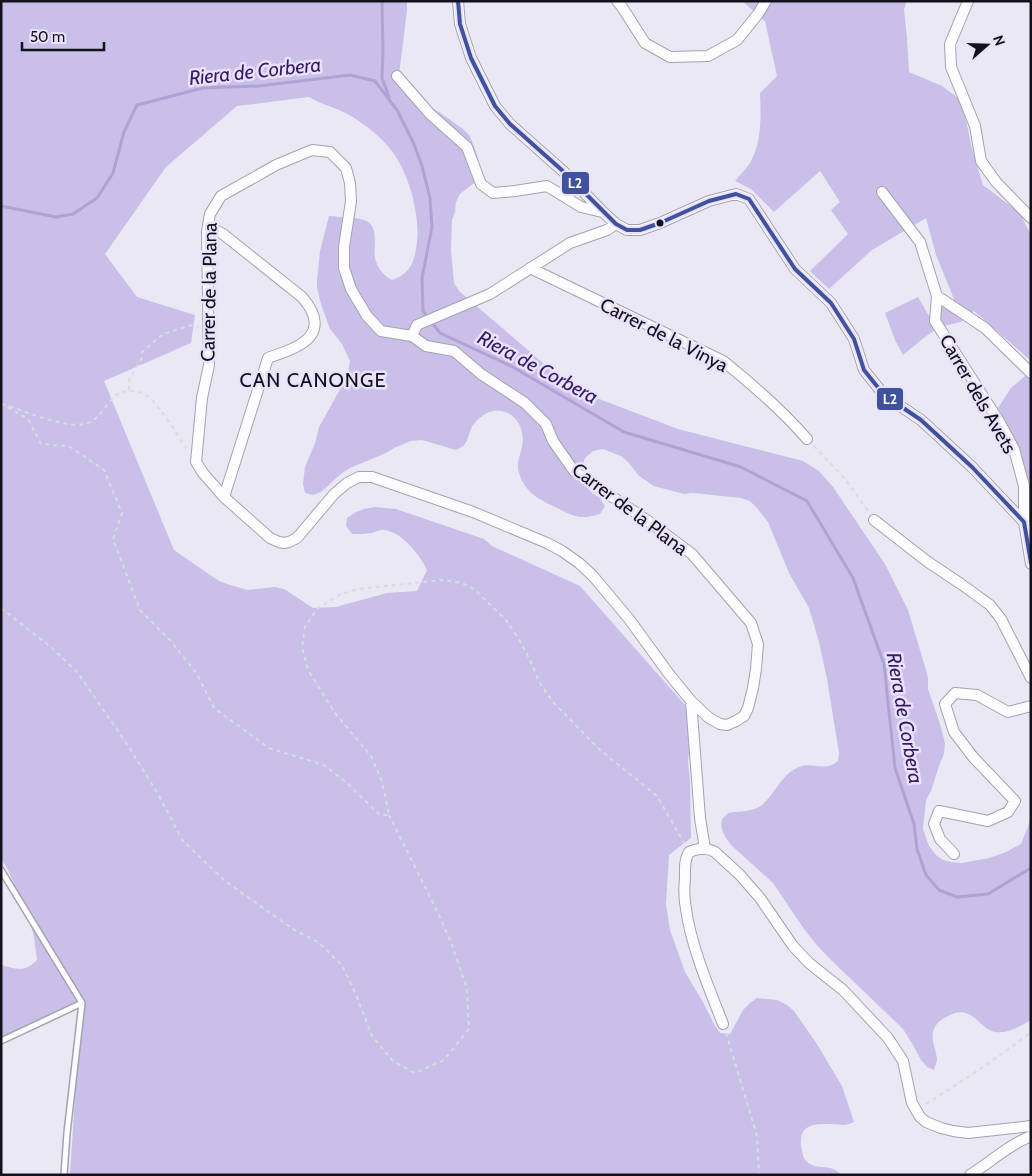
<svg xmlns="http://www.w3.org/2000/svg" width="1032" height="1176" font-family="Cabin,sans-serif">
  <style>
    .forest { fill: #c9bfe9 }
    .lines { fill: none; stroke-linecap: round; stroke-linejoin: round }
    .stream { stroke: #afa3d3; stroke-width: 3 }
    .lane-casing { stroke: #a5a2ad; stroke-width: 8 }
    .street-casing { stroke: #a5a2ad; stroke-width: 12 }
    .path { stroke: #dbdade; stroke-width: 2; stroke-dasharray: 4 4; stroke-linecap: butt }
    .lane { stroke: #fcfcfe; stroke-width: 5 }
    .street { stroke: #fcfcfe; stroke-width: 10 }
    .bus-1-casing { stroke: #e8e2fb; stroke-width: 8 }
    .bus-1 { stroke: #40529e; stroke-width: 4 }
    .bus-dot { fill: #14111c; stroke: #e8e2fb; stroke-width: 2 }
    .labels { text-anchor: middle; dominant-baseline: central; stroke-width: 5; stroke-linejoin: round; paint-order: stroke }
    .street-label { font-size: 19px; fill: #14111c; stroke: #e8e2fb }
    .water-label { font-size: 20px; font-style: italic; fill: #371a66; stroke: #e8e2fb }
    .neighbourhood-label { font-size: 20px; letter-spacing: 1px; fill: #14111c; stroke: #e8e2fb }
    .line-badge { stroke: #e8e2fb; stroke-width: 2 }
    .badge-label { font-size: 14px; text-anchor: middle; font-weight: bold; fill: #fff }
  </style>
  <rect width="100%" height="100%" fill="#ebe8f5"/>
  <path class="forest" d="M1,1h406v9l-8,65 17,23 23,14 24,17 7,7 7,19 2,9 -1,11 -4,8 -14,11 -4,8 -1,10 -3,8 -1,30 3,33 5,8 114,98 105,40 125,32 16,10 14,16 52,77 23,46 18,60 2,8v11l12,35 5,19 -1,11 -4,9 -9,28 -5,9 -3,29 6,17 7,9 7,5 8,2 11,1 27,-5 17,-6 15,-8 7,-17 3,-10v203c-10,6 -24,14 -36,12 -18,-4 -22,-29 -47,-16 -6,3 -11,6 -14,13 -4,9 2,20 3,30 0,3 -2,7 -3,11l-7,-3 -6,-7 -8,-15 -10,-16 -74,-71 -14,-15 -11,-14 -31,-46 -42,-38c-5,-7 -12,-16 -9,-25 1,-3 4,-4 6,-7 10,-2 26,-1 34,-8 13,-11 19,-30 35,-37 11,-6 19,0 31,-2 3,0 7,-3 10,-5l1,-8 -12,-74 -8,-37 -10,-34 -20,-35 -21,-51 -12,-15 -6,-6 -9,-3 -48,-5 -9,1 -30,-8 -15,-10 -11,-14 -7,-6 -18,-7 -10,2 -8,7 -3,9 1,10 3,9 6,7 8,5 5,8 -5,8c-20,6 -24,3 -43,-6 -17,-8 -32,-15 -38,-35 -3,-10 1,-17 3,-26 4,-20 -8,-38 -28,-36 -9,1 -20,10 -23,18 -2,5 -3,10 -6,15 -2,3 -6,4 -9,6l-34,-10 -11,1 -17,7 -8,5 -36,15 -8,5 -21,19 -8,3 -8,-2 -2,-9 2,-17 10,-24 4,-16 28,-50 3,-16 -8,-17 -12,-15 -9,-25 -4,-16v-8l3,-29 9,-35c10,1 26,1 35,4 16,5 9,27 11,38 3,11 8,17 17,22 19,-6 23,-19 25,-39 3,-26 -8,-66 -23,-87 -10,-15 -28,-29 -43,-38 -13,-8 -29,-11 -42,-19l-72,9 -71,61 -61,87 32,43 58,18 -4,28 -87,38 70,169 39,27 8,5 9,3 18,5 27,-3 9,2 29,19 23,-1 51,-14 30,-2 10,-21c-7,-15 -26,-39 -43,-40 -4,-1 -8,2 -12,3 -7,1 -13,1 -20,1l-6,-8 1,-8 9,-6 8,-3 11,-2 21,2 88,30 8,7 88,40 106,120 4,10v28l-2,18 2,19 1,57 -22,17 -3,49 4,26 15,42 18,30 12,24 5,7 10,1 13,-24 7,-7 7,-5 20,2 10,5 7,6 21,30 27,45 12,36c-3,1 -7,3 -11,3 -21,-1 -48,-6 -41,26 1,6 3,10 8,13 11,6 19,-1 32,11h-772l11,-172 -80,37v-75c17,4 23,8 36,-5l-3,-23 -5,-19 -21,-48 -7,-12z
    M742,1h165l-3,8 3,29 2,34 33,14 20,15 10,48 11,36 37,28 11,22v126l-57,-50 -13,11 -22,5 -14,10 -22,18 -8,-15 -10,-27 33,-16 11,19 25,-17 -18,-44 -10,-37 -54,32 -43,39 -19,-18 38,-37 -17,-24 9,-8 -20,-31 -46,41 -23,-23 -16,-8c5,-6 11,-12 15,-18 12,-21 11,-46 10,-70l17,-17 -12,-55z
    M1031,371v108l-4,1 -12,-39 -17,-33 13,-20z"/>
  <g class="lines">
    <path class="stream" d="M382,1l1,50 -1,27 7,19
      M1,206l55,11 17,-3 24,-16 16,-25 11,-41 13,-27 66,-17 56,-2 91,-11 25,6 22,29 17,34 8,22 8,32 2,29 -10,51 1,33 17,22 71,33 113,66 117,35 66,34 46,77 31,86 11,104 19,56 3,25 9,26 13,15 18,7 31,-3 43,-26"/>
    <defs>
      <path id="lane" d="M1,870l81,133
        M1,1041l81,-38 -15,130 -3,42"/>
      <path id="street" d="M458,1l2,23 11,34 24,48 15,18 54,48 39,40 13,12 11,6h13l20,-7 49,-22 27,-7 13,5 46,70 36,34 23,36 10,31 20,25 37,25 51,47 52,55 7,42
        M617,1l5,6 23,36 25,14 38,-1 29,-16 21,-26 8,-13
        M968,1l-18,43 1,23 24,59 6,35 15,21 35,36
        M397,76l33,38 37,33 14,37 12,9 22,-2 32,-5 34,21 21,5
        M312,150l18,2 16,16 4,15 1,18 -7,46v21l7,21 16,27 14,15 31,5 14,10 28,5 27,23 44,29 21,21 7,17 21,30 74,50 44,33 59,69 7,21 -2,25 -3,19 -5,20 -4,8 -8,5 -9,4 -7,-1 -11,-6 -18,-17 -22,-27 -40,-55 -36,-43 -14,-13 -17,-12 -15,-8 -74,-31 -101,-35h-13l-12,6 -13,11 -37,44 -8,4 -5,1 -5,-1 -9,-4 -46,-41 -21,-24 -7,-11 6,-64 7,-33 -2,-134 3,-17 11,-18 55,-31z
        M882,192l38,50 17,54 48,32 46,45
        M208,226l15,8 79,63c14,16 20,34 -1,47 -8,6 -23,10 -33,14l-44,139
        M530,268l193,93c30,24 59,49 84,78
        M937,296l-2,25 65,102 14,26 10,37v36
        M412,336l5,-11 73,-31 80,-51 37,-13 9,-6
        M874,520l54,42 33,22 29,21 11,14 30,59
        M691,701l9,117 5,31
        M954,854l-14,-15 -6,-15 5,-13 15,3 34,7 20,-9 7,-11 -42,-44 -19,-25 -9,-28 10,-11 22,2 31,17 23,-6
        M723,1024c-14,-36 -32,-78 -37,-115 -2,-10 -2,-21 -1,-31 0,-9 -1,-18 4,-26 9,-4 17,-5 26,0l25,23 20,23 33,48 16,17 34,27 45,48 15,23 9,42 8,14 6,5 15,6 12,3 15,2 63,-7
        M970,1175c22,-14 37,-29 61,-39"/>
    </defs>
    <use href="#lane" class="lane-casing"/>
    <use href="#street" class="street-casing"/>
    <path class="path" d="M129,390v-10l13,-22v-6l21,-18 29,-9 7,2
      M1,403l27,16 13,25 28,2 35,24 18,43 -9,26 27,71 30,30 27,34 17,34 55,40 55,17 24,19 32,31h9l-3,-15 -5,-21 -10,-23 -36,-43 -27,-43 -6,-23 3,-20 12,-18 22,-14 19,-6 84,-9 20,3 12,6 32,31 14,21 11,21 8,20 14,20 46,47 58,47 27,47
      M10,406c18,7 55,22 74,18 14,-3 19,-15 28,-25 8,-11 28,-10 38,-1 12,11 26,35 36,50
      M814,446l31,33 23,32
      M1,608l51,40 25,24 52,75 29,47 25,47 42,40 68,48 25,13 24,23 15,32 15,39 21,25 22,12 29,-13 25,-31 -2,-40 -15,-44 -14,-32 -49,-98
      M726,1033l31,103 2,39
      M926,1104c36,-23 71,-45 105,-72"/>
    <use href="#lane" class="lane"/>
    <use href="#street" class="street"/>
    <defs>
      <path id="bus-1" d="M458,1l2,23 11,34 24,48 15,18 54,48 52,52 11,6h13l20,-7 49,-22 27,-7 13,5 46,70 36,34 23,36 10,31 20,25 37,25 51,47 52,55 7,41"/>
    </defs>
    <use href="#bus-1" class="bus-1-casing"/>
    <use href="#bus-1" class="bus-1"/>
  </g>
  <circle class="bus-dot" cx="660" cy="223" r="4.5"/>
  <g class="labels">
    <g class="street-label">
      <text transform="translate(209 292) rotate(-89)">Carrer de la Plana</text>
      <text transform="translate(664 335) rotate(27)">Carrer de la Vinya</text>
      <text transform="translate(978 394) rotate(60)">Carrer dels Avets</text>
      <text transform="translate(630 509) rotate(37)">Carrer de la Plana</text>
    </g>
    <g class="water-label">
      <text transform="translate(255 71) rotate(-6)">Riera de Corbera</text>
      <text transform="translate(538 367) rotate(28)">Riera de Corbera</text>
      <text transform="translate(905 718) rotate(80)">Riera de Corbera</text>
    </g>
    <g class="neighbourhood-label">
      <text x="313" y="380">CAN CANONGE</text>
    </g>
  </g>
  <g class="line-badge">
    <rect x="561" y="171" width="29" height="24" rx="5" fill="#40529e"/>
    <rect x="876" y="387" width="28" height="24" rx="5" fill="#40529e"/>
  </g>
  <g class="badge-label">
    <text x="575" y="188">L2</text>
    <text x="890" y="404">L2</text>
  </g>
  <rect width="1032" height="1176" fill="none" stroke="#14111c" stroke-width="5"/>
  <g transform="translate(987 45) rotate(70)" stroke="#e8e2fb" stroke-width="4" paint-order="stroke">
  <path d="M0-4L9 19L0 12L-9 19Z" fill="#14111c"/>
  <text y="-8" font-size="14" font-weight="bold" text-anchor="middle" fill="#14111c">N</text>
  </g>
  <path d="M22 42v8h82v-8" fill="none" stroke="#14111c" stroke-width="2.5"/>
  <text x="30" y="42" font-size="15" fill="#14111c" stroke="#e8e2fb" stroke-width="4" paint-order="stroke">50 m</text>
</svg>
